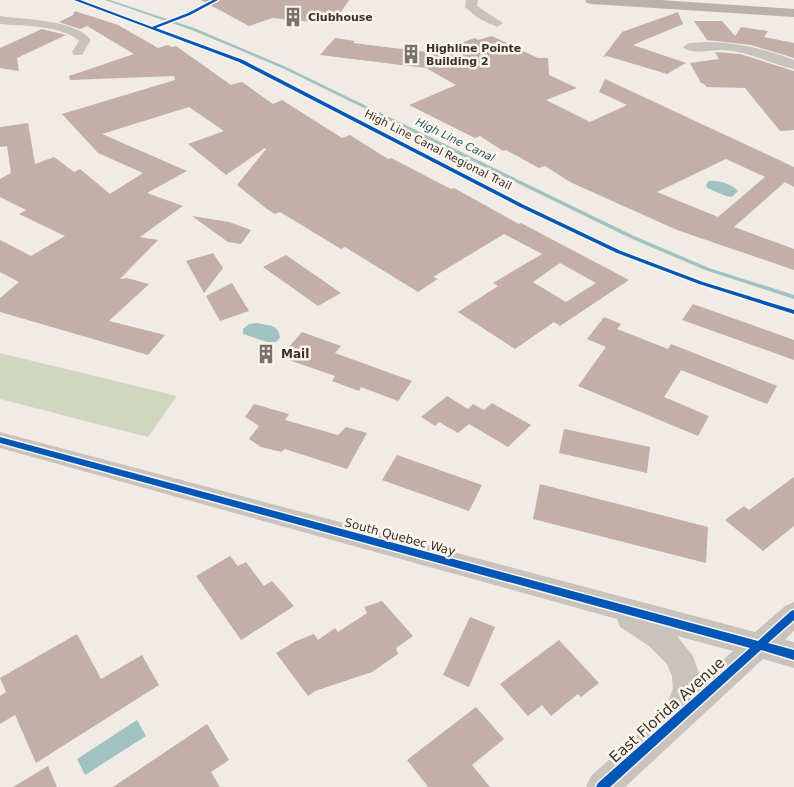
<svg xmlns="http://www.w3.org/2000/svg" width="794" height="787" font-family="'DejaVu Sans',sans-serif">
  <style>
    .green { fill: #d1d6bf }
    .water { fill: #a1c2c1 }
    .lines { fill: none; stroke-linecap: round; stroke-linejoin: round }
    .stream { fill: #a1c2c1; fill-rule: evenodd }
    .building { fill: #c3afa7; fill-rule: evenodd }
    .minor { fill: #c9c3be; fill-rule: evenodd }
    .major { fill: #b8b1ad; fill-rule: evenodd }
    .cycleway-casing { stroke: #fbf5ee; stroke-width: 3 }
    .cycleway { fill: #0057b8; fill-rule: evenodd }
    .labels { text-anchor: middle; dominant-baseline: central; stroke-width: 5; stroke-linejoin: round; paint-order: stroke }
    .far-poi-label { font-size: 11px; font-weight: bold; fill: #3b302b; stroke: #fbf5ee; text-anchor: start }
    .far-water-label { font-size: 11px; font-style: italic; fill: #1f5a5e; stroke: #fbf5ee }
    .far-street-label { font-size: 11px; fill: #3b302b; stroke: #fbf5ee }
    .poi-label { font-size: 12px; font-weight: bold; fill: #3b302b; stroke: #fbf5ee; text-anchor: start }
    .street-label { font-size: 12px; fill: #3b302b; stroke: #fbf5ee }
    .near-street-label { font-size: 15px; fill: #3b302b; stroke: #fbf5ee }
  </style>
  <rect width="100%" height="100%" fill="#f0ebe5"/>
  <path class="green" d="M0,353l177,43 -29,41 -148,-38z"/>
  <path class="water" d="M709,181c9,-1 23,3 29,10l-6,6 -6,-1 -19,-8 -1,-4z
    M257,323c12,3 22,1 23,15l-4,4h-9l-24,-8v-5l6,-5z
    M137,720l9,16 -61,39 -8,-16z"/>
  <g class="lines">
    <path class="stream" d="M105,0h5l84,28 90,38 350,170 75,32 85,27v4l-89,-29 -75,-32 -348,-170 -90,-38z"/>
  </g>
  <path class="building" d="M201,0h148l-16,24 -60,-6 -24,8z
    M75,11l43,14 40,23 9,-3 5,2 4,-1 55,39 11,-3 31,22 9,-4 60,38 8,-3 38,24 3,-1 60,31 3,-1 65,36 2,-1 108,57 -69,46 -6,-4 -39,27 -57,-37 40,-26 -5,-3 49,-29 -38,-20 -71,43 5,2 -20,13 -73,-45 -4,2 -61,-37 -5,2 -8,-5 -30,-24 29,-36 -1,-1 -39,27 -38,-31 36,-13 -35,-24 -87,27 85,37 -40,22 36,13 -43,31 18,3 -38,39 7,-1 22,6 -40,37 56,14 -17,20 -148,-43v-14l19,-16 -19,-10v-32l31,16 34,-20 -46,-22 7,-4 -26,-13v-18l11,-6 -4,-27 -7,1v-20l28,-4 7,41 19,-7 20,15 6,-3 30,25 33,-21 -45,-20 -36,-39 113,-34 -1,-4 -104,4 -1,-4 65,-22 -47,-28 -7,3 -21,-7 14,-7zM560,263l36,20 -30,19 -33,-20z
    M678,12l5,12 -50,21 53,18 -19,11 -60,-18 -4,1 19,-25z
    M694,21h28l13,15 6,-9 27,4 -4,6 30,6v15l-43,-13 -44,-5z
    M42,29l24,6 -49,23 2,13 -19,-3v-20z
    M492,36l46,22h10l1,17 28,13 -31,12 44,22 37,-17 -28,-13 6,-13 189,88v20l-9,-5 -51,45 60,22v21l-117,-40 -107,-48 -25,-16 -6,2 -33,-18 -3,1 -23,-15 -5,2 -66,-33 47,-20 -30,-17 -106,-13 15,-17 20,3 -2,2 74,9 3,-5h9l4,2 32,-11 3,2zM726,159l39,18 -47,40 -61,-25z
    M715,52l25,2 54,17v59l-14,1 -35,-43 -38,-1 -3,-3 -3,-1 -11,-20 29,-4z
    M192,216l37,6 22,8 -10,14 -13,-2z
    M213,253l10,15 -19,25 -18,-32z
    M286,255l55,38 -23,13 -55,-39z
    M232,283l17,28 -29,10 -14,-25z
    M693,304l101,36v20l-112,-40z
    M604,317l17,7 -4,5 51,20 3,-5 106,42 -10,18 -86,-34 -17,27 45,19 -11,20 -120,-50 28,-39 -19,-8z
    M302,332l39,14 -6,7 77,28 -14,20 -37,-14 -2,4 -27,-10 3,-5 -55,-19z
    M447,396l21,13 5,-5 11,6 8,-7 39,22 -23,22 -39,-23 -11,9 -19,-11 -4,4 -14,-9z
    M254,404l35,10 -4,6 53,15 8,-8 21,6 -20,36 -62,-20 -4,3 -20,-5 -12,-8 10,-13 -14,-9z
    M564,429l86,18 -3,26 -88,-20z
    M397,455l85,30 -13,26 -87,-31z
    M794,477v49l-31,25 -38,-31 19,-14 5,4z
    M540,484l168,43 -2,36 -173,-44z
    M230,556l8,10 8,-4 18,24 8,-5 22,25 -53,34 -45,-64z
    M382,601l31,35 -17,12 2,6 -26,18 -57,19 -7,5 -32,-43 20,-12 18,-7 4,6 17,-12 3,4 29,-19 -3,-6z
    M470,617l25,10 -26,60 -26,-12z
    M77,634l24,45 41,-24 17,30 -123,78 -21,-48 -15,9v-28l6,-4 -6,-14z
    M559,640l40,43 -18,14 -3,-3 -27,22 -9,-11 -14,11 -28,-32z
    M476,707l28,32 -32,26 18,22h-62l-21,-27z
    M207,724l22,36 -18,12 9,15h-107z
    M48,766l9,21h-44z"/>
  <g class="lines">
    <path class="minor" d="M466,0h12l-1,6 26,17 -6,4 -19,-9 -13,-11z
      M0,16c25,4 75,3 91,24l-9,15h-8l-2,-3 7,-11c-17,-16 -57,-15 -79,-17z
      M705,42c32,0 60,7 89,18v9c-25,-6 -46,-18 -73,-19 -10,0 -31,5 -38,-3l6,-4z
      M0,432l755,200 30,-26 9,-4v29l-9,9 9,2v26l-31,-9 -138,128h-39l5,-11 74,-66 8,-22 -1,-12 -5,-12 -18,-18 -29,-19 -3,-8 -617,-171zM677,636l56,15 -32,28 -8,-23z"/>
    <path class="major" d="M585,0h75l134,9v8l-202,-13 -5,-1z"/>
    <defs>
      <path id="cycleway" d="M74,0h6l72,27 36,-14 25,-13h5l-28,15 -34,13 87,32 281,145 97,46 82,31 91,28v4l-95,-30 -82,-31 -97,-46 -281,-145z
        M0,437l758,204 33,-30 3,-1v10l-26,23 26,7v10l-33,-10 -151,137h-14l2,-4 152,-135 -750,-205z"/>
    </defs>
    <use href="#cycleway" class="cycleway-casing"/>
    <use href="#cycleway" class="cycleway"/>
  </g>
  <defs>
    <symbol id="building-bare" viewBox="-9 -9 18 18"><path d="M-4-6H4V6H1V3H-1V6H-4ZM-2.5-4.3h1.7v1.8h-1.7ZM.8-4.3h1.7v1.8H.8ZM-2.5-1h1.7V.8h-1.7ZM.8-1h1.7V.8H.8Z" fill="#7a716c" stroke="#fbf5ee" stroke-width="2.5" paint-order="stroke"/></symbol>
  </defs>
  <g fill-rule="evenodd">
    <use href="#building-bare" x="279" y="3" width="28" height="28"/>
    <use href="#building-bare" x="397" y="40" width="28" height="28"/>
    <use href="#building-bare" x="252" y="340" width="28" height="28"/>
  </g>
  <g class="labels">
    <g class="far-poi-label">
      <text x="308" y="17">Clubhouse</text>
      <text x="426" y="48">Highline Pointe<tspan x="426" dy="13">Building 2</tspan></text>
    </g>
    <g class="far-water-label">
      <text transform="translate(455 140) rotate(26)">High Line Canal</text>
    </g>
    <g class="far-street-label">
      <text transform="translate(438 150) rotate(27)">High Line Canal Regional Trail</text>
    </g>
    <g class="poi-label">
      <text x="281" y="354">Mail</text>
    </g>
    <g class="street-label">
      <text transform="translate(400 537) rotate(15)">South Quebec Way</text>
    </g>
    <g class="near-street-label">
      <text transform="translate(667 710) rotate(-42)">East Florida Avenue</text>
    </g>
  </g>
</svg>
